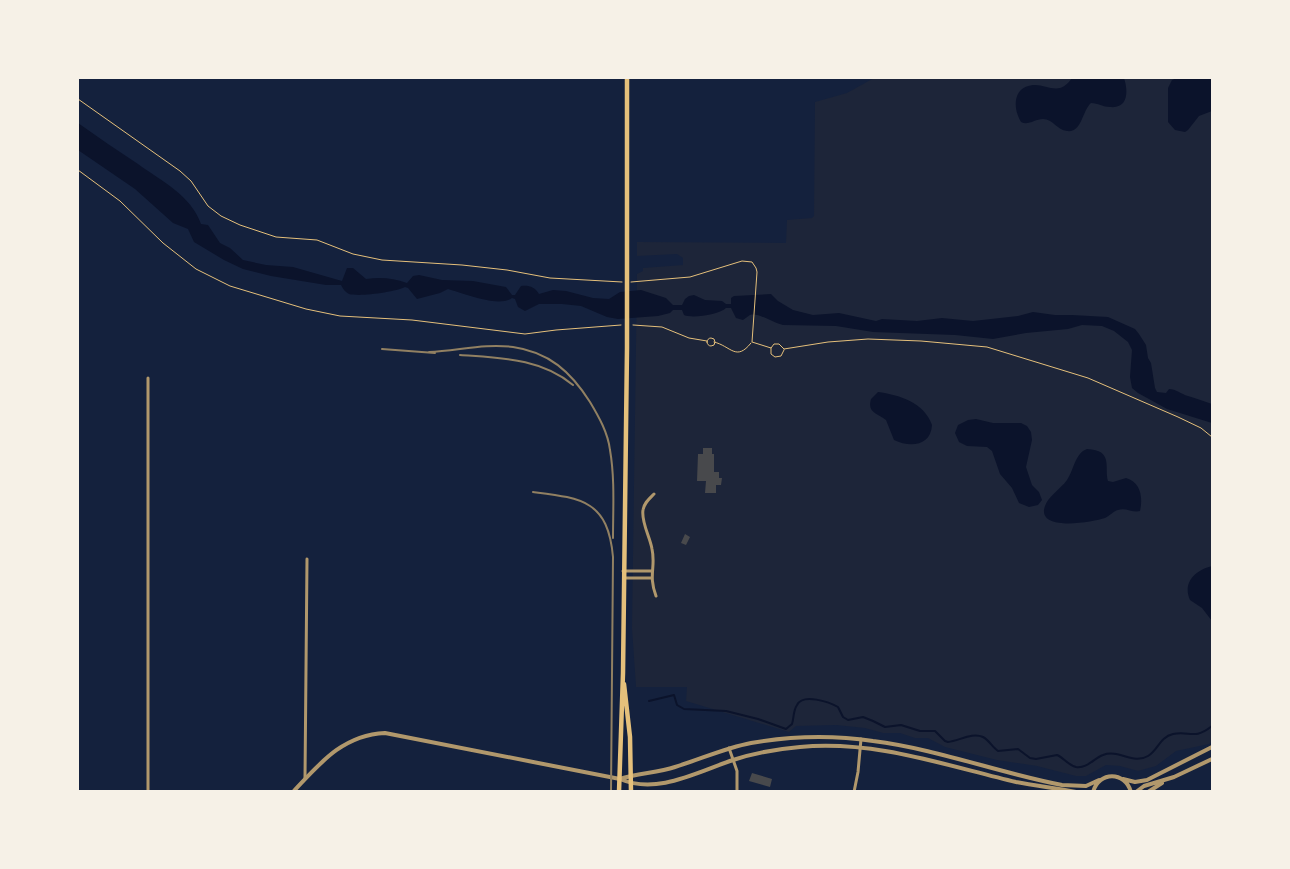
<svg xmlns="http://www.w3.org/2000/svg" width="1290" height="869" font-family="Commissioner,sans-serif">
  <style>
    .green { fill: #1d2539 }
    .water { fill: #0b132b }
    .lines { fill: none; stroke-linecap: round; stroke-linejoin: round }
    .stream { stroke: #0b132b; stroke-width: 2 }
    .building { fill: #48494c }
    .path { stroke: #e5c07b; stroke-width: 1 }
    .minor { stroke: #b1986c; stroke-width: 3 }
    .tertiary { stroke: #b1986c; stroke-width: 4 }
    .secondary { stroke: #e5c07b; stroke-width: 4.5 }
    .rail { stroke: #918062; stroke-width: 2 }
  </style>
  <rect width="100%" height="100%" fill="#14213d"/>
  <path class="green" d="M874,78h338v664l-3,2 -33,7 -20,15 -18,5 -18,-5 -14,-1 -20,11h-10l-39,-10 -40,-6 -52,-13 -17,-9h-13l-15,-5h-17l-18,-5 -29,-3 -40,1 -7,6 -103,-31 1,-14h-51l-4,-59 5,-354 6,-3v-3l40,-3v-7l-6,-4 -40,2v-14l149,1 1,-23 25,-2 2,-2 1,-114 32,-9z"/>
  <path class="water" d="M1072,78h52c4,12 5,31 -14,29 -7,0 -12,-4 -19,-4 -9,8 -9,30 -24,28 -10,-1 -14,-12 -24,-12 -8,0 -15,7 -22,3 -8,-13 -9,-35 12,-37 9,-1 18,5 27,3 6,-2 9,-6 12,-10z
    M1177,78h35v33l-13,5 -11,14 -3,2 -10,-2 -7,-8v-34l4,-8z
    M78,123c20,14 40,28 60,41 23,17 53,31 63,60l7,1 12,18 10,5 13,12 23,5 27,2 49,14 5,-13h6l13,11c15,-2 27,-1 41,4l6,-7 6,-1 23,5 31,1 33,6 6,8h3l6,-9c8,-1 14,1 18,8l14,-4 13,1 27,7 16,1 11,-7 21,-2 25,8 7,7h9l3,-6 4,-3 5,-1 11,5 17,1 4,3h5v-6l3,-2 37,-2 7,7 15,9 20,5 26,-2 37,8 6,-2 35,2 25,-3 31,3 45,-5 15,-4 22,3h17l36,2 27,12 4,5 7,11 2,13 3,5 4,25 2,4 9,1 3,-4c7,0 12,5 19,7 9,3 16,5 24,8v19l-45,-14 -29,-16 -6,-5 -2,-11 2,-27 -4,-8 -14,-11 -12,-5 -20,-1 -14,4 -42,4 -33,6 -38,-4 -82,-3 -37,-6 -53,-1c-10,-2 -25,-13 -33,-10 -2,1 -4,3 -7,5l-7,-2 -5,-10h-5c-6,6 -33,11 -42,7l-2,-5h-9l-3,3 -12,3 -40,3 -11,-2 -26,-11 -19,-2h-23l-14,7 -7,-4 -3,-8 -3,-1c-14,10 -49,-5 -64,-9l-8,4 -23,6 -9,-11 -3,-1c-10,5 -45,10 -56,7 -4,-2 -6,-5 -8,-9h-15l-55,-9 -28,-7 -19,-9 -30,-18 -6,-13 -15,-6 -38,-34 -57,-39z
    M878,392c21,3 46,10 54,33 -1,21 -22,23 -38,15l-8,-20c-9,-7 -19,-7 -15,-21z
    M976,419l17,4h28l6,3 4,6 1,8 -6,27 6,18 7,7 3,8 -4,5 -9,2 -10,-4 -7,-15 -12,-14 -8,-23 -5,-4 -20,-1 -8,-4 -4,-9 3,-8 10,-5z
    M1087,449c27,1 17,19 21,32l5,1 13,-4c15,4 17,20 14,33 -7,2 -15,-4 -22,-1 -5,1 -8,6 -13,8 -12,4 -63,13 -61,-8 2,-13 16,-20 23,-30 7,-10 8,-27 20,-31z
    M1212,566v55l-10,-13 -12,-8c-8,-18 6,-30 22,-34z"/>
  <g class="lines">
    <path class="stream" d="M649,701l25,-6 3,10 7,4 42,2 32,8 28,10 6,-5c2,-6 1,-13 5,-19 6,-12 32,-3 41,2l5,10 5,3 15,-3 10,4 12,6 16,-2 19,6h15l10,10 3,1c11,-1 24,-10 35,-5 6,3 9,10 15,14l20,-2 12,9 6,1 21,-4c7,3 11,10 19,12 11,2 18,-9 27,-12 16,-6 30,10 45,1 10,-6 12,-19 25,-22 17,-4 20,7 39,-8"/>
  </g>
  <path class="building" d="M703,448h9v6h2v18h5v6h3l-1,7h-5v8h-11l1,-12h-9l1,-27h5z
    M685,534l5,3 -4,8 -5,-2z
    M752,773l20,6 -2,8 -21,-6z"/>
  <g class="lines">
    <path class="path" d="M78,99l102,72 11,10 17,25 13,10 19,9 36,12 41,3 36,14 29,6 80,5 45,5 43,8 72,4
      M78,170l42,31 43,42 33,26 34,17 76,23 34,7 72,4 113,14 31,-4 65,-5
      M631,282l59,-5 52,-16 10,1 4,6 1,4 -5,70 19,6 3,-4h5l5,5
      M633,325l29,2 27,11 18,3
      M707 342a4 4 0 1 1 8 0a4 4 0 1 1-8 0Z
      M714,342c17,4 22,20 37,1
      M771,348v6l4,3 6,-1 3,-6
      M784,349l44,-7 40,-3 53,2 66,6 101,31 90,39 23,11 11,9"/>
    <path class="minor" d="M148,378v414
      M654,494c-5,5 -10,9 -11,16 -2,12 7,27 9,39 4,18 -4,26 4,47
      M623,571h29
      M624,578h27
      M729,748l8,23v21
      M305,778l2,-219
      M854,792l4,-20 3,-33"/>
    <path class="tertiary" d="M620,779c17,-6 37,-6 55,-12 26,-8 50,-19 76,-24 40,-7 82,-8 122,-2 64,8 126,32 189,44l24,1 13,-6
      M1123,779l12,3 12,-2 65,-33
      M293,792c27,-29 50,-57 92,-59l235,46c37,16 77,-7 113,-19 21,-7 44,-11 67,-13 74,-7 144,18 216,35 20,4 40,6 60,10
      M1093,792c6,-21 32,-21 38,0
      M1136,792l8,-6 30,-9 38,-18
      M1148,792l14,-9"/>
    <path class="secondary" d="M624,684l6,53 1,55
      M619,792l4,-119 4,-325v-270"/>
    <path class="rail" d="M382,349l53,4
      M429,352c28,-1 56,-9 84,-5 36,5 58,25 77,55 9,15 18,31 20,48 5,29 3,59 3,88
      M460,355c40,3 81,3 113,30
      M533,492c48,6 75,8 80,65l-2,235"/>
  </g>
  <rect width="1290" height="869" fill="none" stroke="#f6f1e7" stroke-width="158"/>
</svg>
